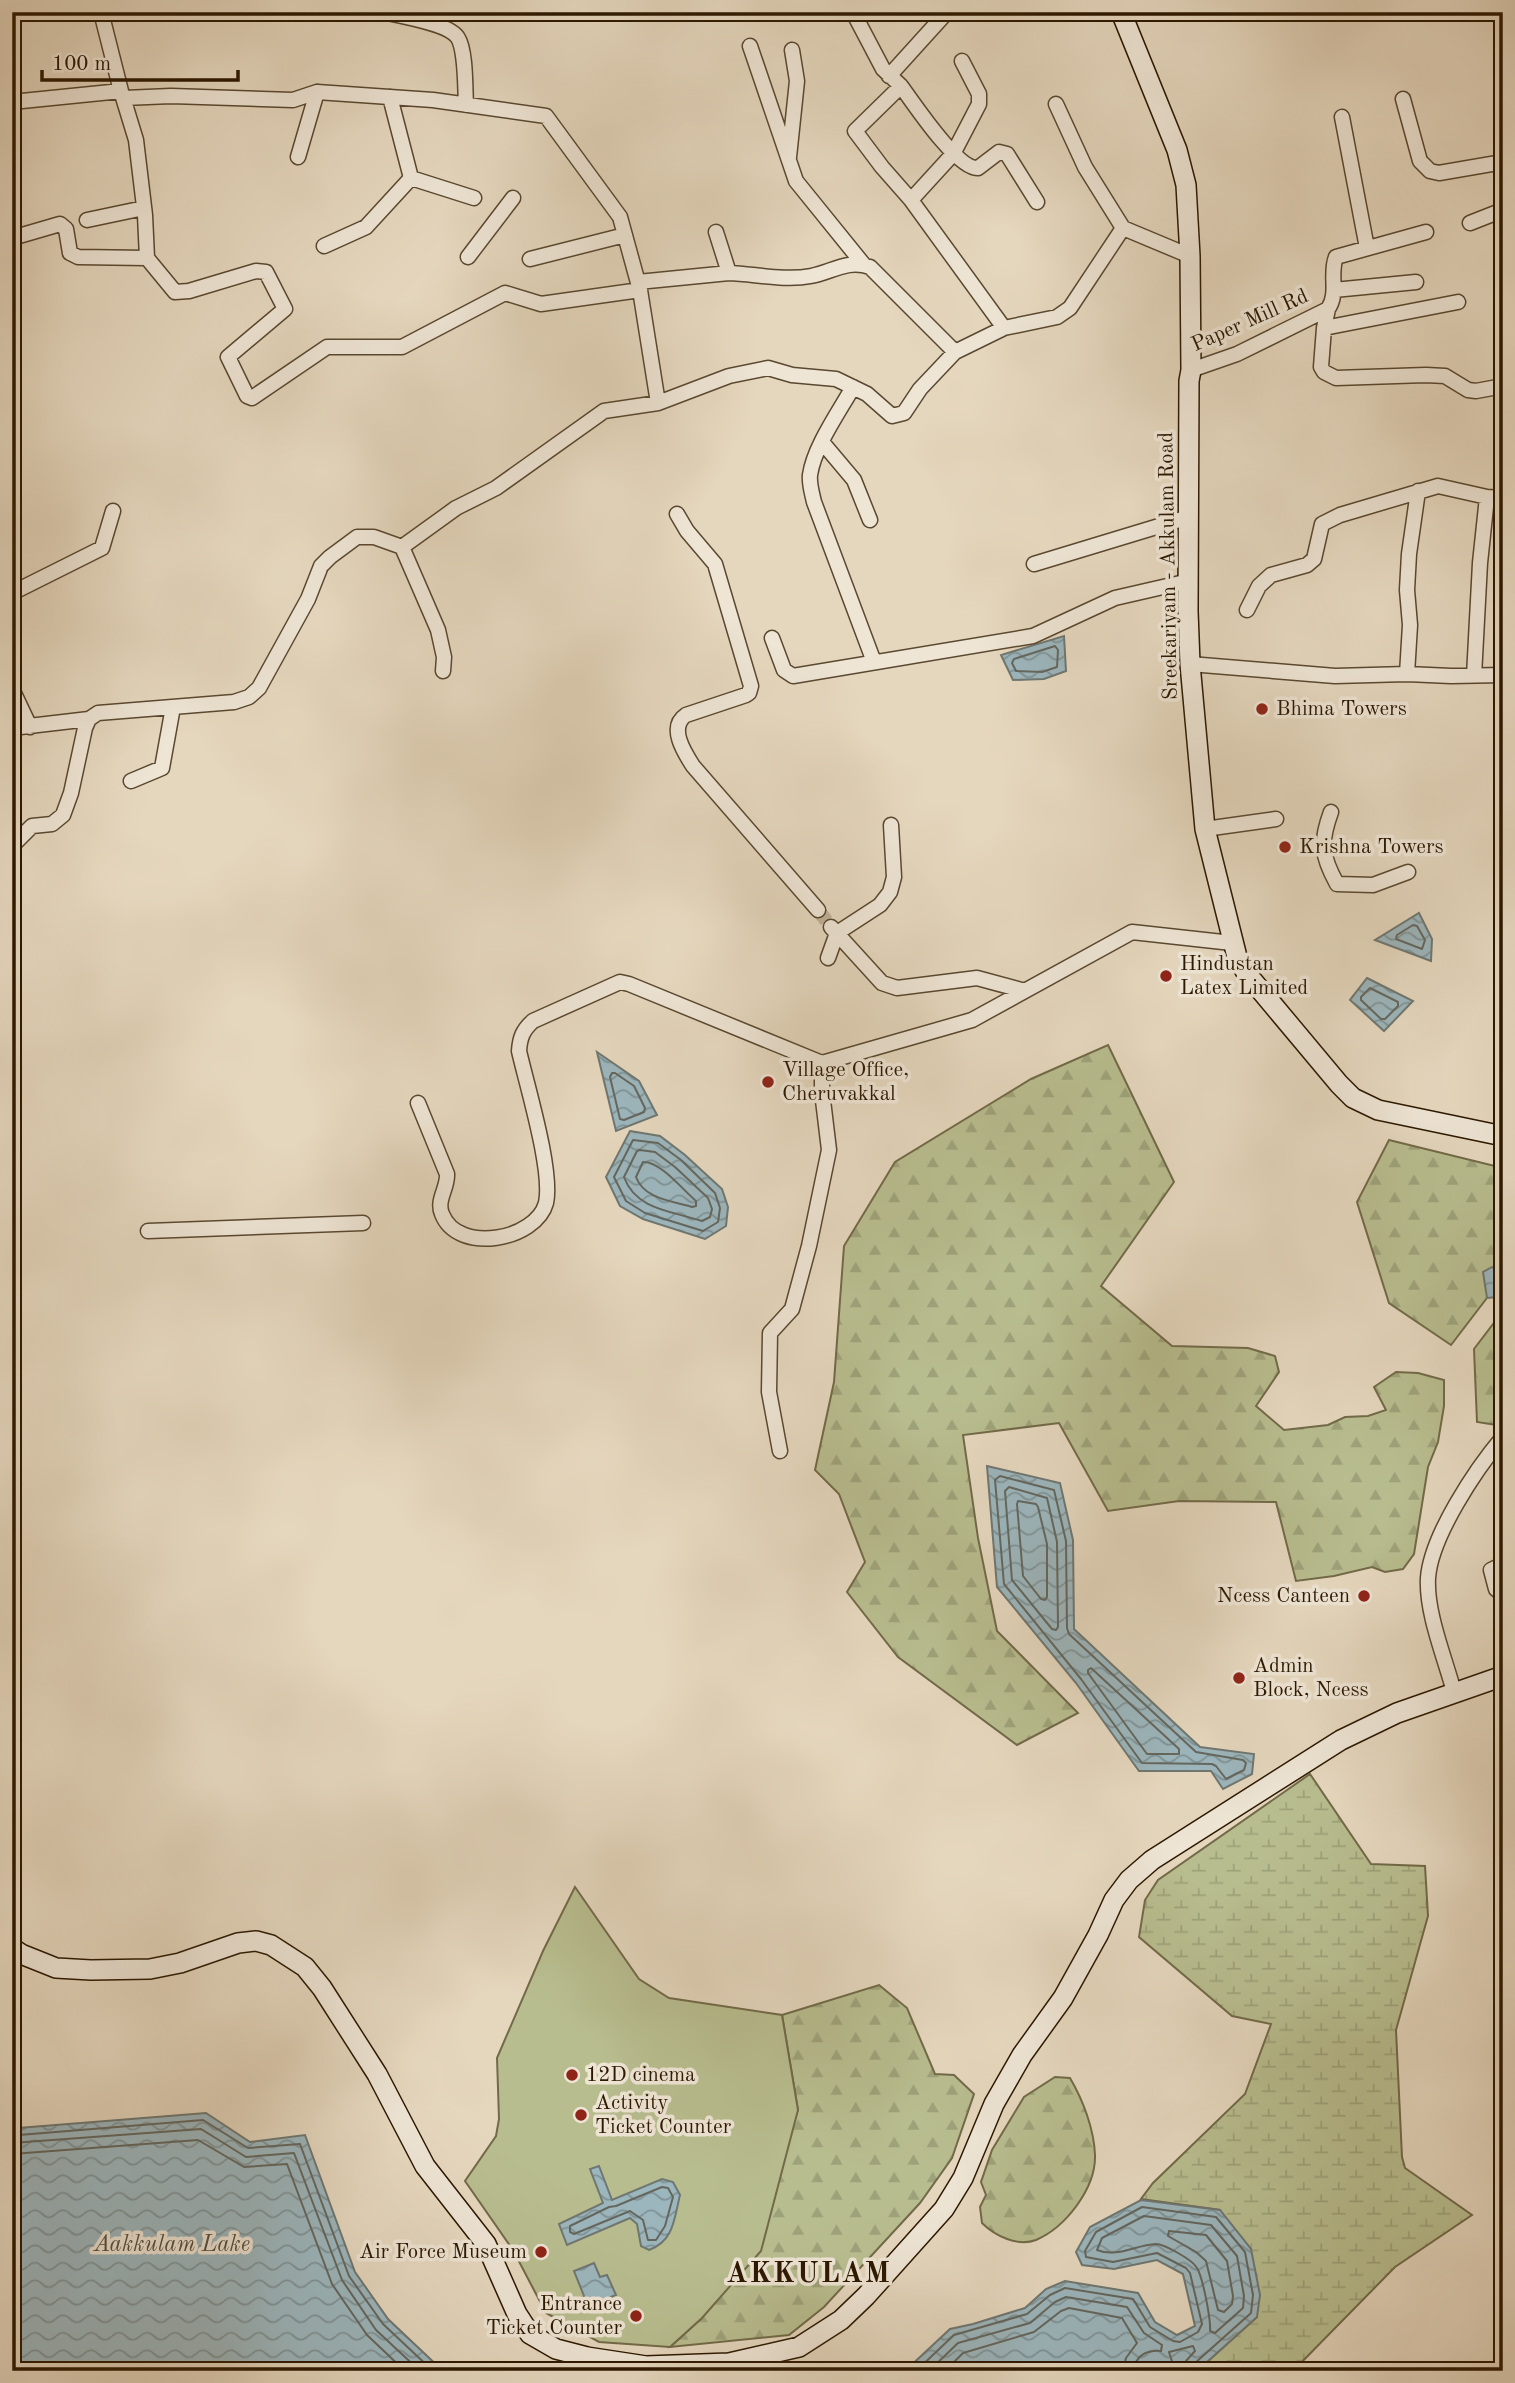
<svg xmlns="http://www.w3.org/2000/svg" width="1515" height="2383" font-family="'Old Standard TT',serif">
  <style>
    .forest { fill: url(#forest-firs); stroke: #726a48; stroke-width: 2 }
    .wetland { fill: url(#wetland-marsh); stroke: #726a48; stroke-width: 2 }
    .park { fill: #b8bd8f; stroke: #726a48; stroke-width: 2 }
    .water { fill: url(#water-waves); stroke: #6f7771; stroke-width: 2 }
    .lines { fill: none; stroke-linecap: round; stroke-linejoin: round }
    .shore { stroke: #64675e; stroke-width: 2 }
    .minor-tunnel { stroke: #c0b198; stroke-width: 14; stroke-dasharray: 14 7; stroke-linecap: butt }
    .minor-casing { stroke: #5a4830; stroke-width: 17 }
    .secondary-casing { stroke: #2c1800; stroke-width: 22 }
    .minor { stroke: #eee5d5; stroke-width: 14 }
    .secondary { stroke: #eee5d5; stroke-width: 19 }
    .poi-dot { fill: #8f2418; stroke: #eee5d5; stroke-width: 2.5 }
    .labels { text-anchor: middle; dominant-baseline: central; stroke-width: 7; stroke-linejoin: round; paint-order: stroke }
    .street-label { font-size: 21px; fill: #2c1800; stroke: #eee5d5 }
    .poi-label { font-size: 21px; fill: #2c1800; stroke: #eee5d5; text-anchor: start }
    .water-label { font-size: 23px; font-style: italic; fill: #534f42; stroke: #eee5d5 }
    .district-label { font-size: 28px; font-weight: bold; letter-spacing: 2px; fill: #2c1800; stroke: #eee5d5 }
  </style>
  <defs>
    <pattern id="forest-firs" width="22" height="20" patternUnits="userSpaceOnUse" patternTransform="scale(1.75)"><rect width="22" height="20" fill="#b8bd8f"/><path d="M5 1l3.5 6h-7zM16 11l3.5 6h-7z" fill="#9ea27a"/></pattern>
    <pattern id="wetland-marsh" width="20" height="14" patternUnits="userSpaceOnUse" patternTransform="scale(1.75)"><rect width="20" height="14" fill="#b8bd8f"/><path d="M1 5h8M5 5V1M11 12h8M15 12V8" fill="none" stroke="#9ea27a"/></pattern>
    <pattern id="water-waves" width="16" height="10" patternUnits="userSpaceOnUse" patternTransform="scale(1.75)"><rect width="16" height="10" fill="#9cb6bd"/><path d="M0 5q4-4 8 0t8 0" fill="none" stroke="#7f9397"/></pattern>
  </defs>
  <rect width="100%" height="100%" fill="#e5d7be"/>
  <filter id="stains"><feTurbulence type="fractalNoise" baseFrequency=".00286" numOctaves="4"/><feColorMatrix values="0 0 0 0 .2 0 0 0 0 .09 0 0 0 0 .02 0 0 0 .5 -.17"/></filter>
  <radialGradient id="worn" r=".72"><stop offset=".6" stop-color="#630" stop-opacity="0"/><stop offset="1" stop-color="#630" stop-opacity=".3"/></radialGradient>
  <path class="forest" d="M1108,1045l66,137 -73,104 71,60 76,2 27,8 4,16 -23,34 28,24 44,-5 17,-8 23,-1 18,-6 -12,-23 22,-15 22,1 26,7v26l-6,36 -10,25 -14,87 -11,15 -18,3 -13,-5 -38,9 -38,5 -20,-79 -97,-1 -71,10 -49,-88 -96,12 15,103 19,93 81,82 -61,32 -119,-88 -51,-65 18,-30 -26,-68 -24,-24 19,-88 10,-136 51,-84 136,-83z
    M1389,1140l114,28v109l-52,68 -62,-42 -32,-101z
    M1503,1311v115l-26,-4 -3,-73z
    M879,1985l28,23 28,66 19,1 20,19 -22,64 -32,45 -96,104 -35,28 -119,12 32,-29 96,-208 -16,-95z
    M1055,2077l15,1c13,22 24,51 25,77 1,33 -29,72 -59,85 -18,7 -41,-4 -54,-17l-2,-16 6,-12 -5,-13 11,-32 32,-53z"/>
  <path class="wetland" d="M1310,1774l61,90 54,2 3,50 -32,114 6,127 3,11 67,47 -77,52 -102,104h-96l60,-54 -37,-107 -79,-11 12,-16 92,-89 26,-70 -39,-8 -93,-79 6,-37 13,-20z"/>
  <path class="park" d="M575,1887l64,92 30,19 113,17 16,95 -37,141 -59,67 -32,29 -71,-5 -53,-29 -33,-63 -48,-69 31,-45 3,-17 -2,-61 46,-107z"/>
  <path class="water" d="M1064,636l2,35 -22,8 -31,1 -12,-25z
    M1419,913l13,26 -1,22 -56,-21z
    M1367,978l46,23 -29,30 -34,-31z
    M597,1052l42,29 18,34 -41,16z
    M630,1131l30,5 25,19 37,34 6,18 -2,19 -21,13 -62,-20 -23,-13 -14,-29z
    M1492,1267l11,5v19l-5,6 -11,1 -4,-26z
    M987,1466l73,17 13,57 1,89 126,118 54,7 -2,20 -29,15 -12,-18h-72l-63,-88 -79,-96z
    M206,2113l44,29 55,-7 50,137 33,47 55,52h-431v-246l6,3z
    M599,2166l13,34 50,-21 11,3 7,13c-6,24 -6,46 -31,55l-8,-4 -4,-22 -7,-6 -63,27 -8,-21 44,-21 -13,-34z
    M1141,2200l79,10 31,39 9,46 -3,22 -60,54h-30l-13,-5 -11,5h-238l45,-42 23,-5 52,-16 21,-19 19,-8 73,12 17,29 22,13 18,-9 -12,-52 -26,-14 -43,9 -32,-4 -6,-13 14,-25z
    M594,2263l6,14 7,-2 9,20 -28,11 -14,-35z"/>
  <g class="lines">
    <path class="shore" d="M1055,646l3,4 -1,17 -15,5 -26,-1 -4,-8 2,-4z
      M1413,925l4,1 8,14 -3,9 -26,-10 1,-4z
      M1370,988l28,14v4l-13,13h-4l-20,-19v-3z
      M612,1073h3l19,13 11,22 -1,4 -20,8 -4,-1 -10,-42z
      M633,1140l25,3 23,17 34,33 5,15 -2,14 -15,9 -58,-18 -19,-12 -12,-24z
      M640,1150l15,2 20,15 33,31 4,11 -2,8 -8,4c-30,-10 -66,-11 -78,-44l13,-26z
      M643,1162c17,-1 40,28 53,39v5l-4,1c-20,-6 -48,-8 -56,-30z
      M1000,1476l54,14 12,51 1,87 2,6 127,118 47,8 3,3 -2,7 -18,9 -10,-13 -4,-2 -70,-1 -61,-84 -77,-95 -9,-104z
      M1009,1487l38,11 10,44 1,85 -2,3 -4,-1 -40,-49 -7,-89z
      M1018,1501l18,3 2,3 9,37v53l-2,3 -4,-1 -18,-23 -6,-72z
      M1091,1668l88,81v5h-32l-59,-81v-3z
      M12,2133l7,2 184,-15 45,28 52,-4 49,132 34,48 50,47
      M12,2143l189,-14 45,28 48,-4 48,127 34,50 44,41
      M12,2154l186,-14 46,27 43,-3 45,120 35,51 38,36
      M662,2187l6,1 5,9 -8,29 -9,14h-8l-5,-20 -13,-9 -56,23 -4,-2v-6l39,-19 7,-1z
      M1144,2216l67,9 26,31 7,40 -1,12 -28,25 -5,-2c1,-11 -7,-53 -13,-63 -4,-8 -33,-24 -41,-24 -21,1 -39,14 -59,6l5,-12z
      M1169,2231l37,4 21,26 6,35 -1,8 -8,8 -6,-2 -12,-49 -10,-9 -28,-16z
      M916,2371l38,-36 73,-21 23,-19 15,-7 68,11 17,28 23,14 7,1 18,-10 4,-8 -12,-51 -4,-5 -29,-15 -44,9 -27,-5 -1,-6 11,-19 46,-25 74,10 29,35 8,43 -2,18 -56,50 -2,8
      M929,2371l29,-28 72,-20 25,-21 11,-5 61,10 17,26 18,12 -1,6c-14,-1 -26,4 -27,20
      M945,2371l18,-18 71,-21 27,-21 8,-3 53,10 15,25 -11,15 -3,13
      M1175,2371l-6,-19 24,-6 2,5 -9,10 -2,10"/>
    <path class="minor-tunnel" d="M818,910l13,17"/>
    <defs>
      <path id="minor" d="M385,12c17,5 64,11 73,26 8,13 7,50 8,67
        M853,12l30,57 18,17 -46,45 27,36 29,33 93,128
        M750,46l46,135 68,84
        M889,76l58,-64
        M901,86c13,18 57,84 77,82l21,-16 8,2 30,48
        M390,97l21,81 63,20
        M124,98l47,-2 122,4 24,-8 116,8 113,16 74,101 20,73 18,113
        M1403,99l17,62 10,10 9,2 64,-11
        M12,102l109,-11
        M1056,104l29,63 38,61
        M1342,117l25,131
        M298,157l19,-65
        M789,157l8,-76 -5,-31
        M911,200l42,-46 26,-50v-10l-17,-33
        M87,220l57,-12
        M1470,223l33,-13
        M716,232l13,41c26,1 56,8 82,3 21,-4 37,-17 59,-9l85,85
        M12,238l48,-14 6,5 4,24 8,4 69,1 -2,-43 -9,-75 -15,-49 -20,-79
        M324,246l42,-19 45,-49
        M468,257l45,-59
        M147,258l28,34 14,-1 67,-20 10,1 19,37 -57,48 19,39 5,2 75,-51h75l103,-54 36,11 99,-14
        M530,259l95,-24
        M638,282l91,-9
        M1334,290l82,-8
        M1328,309c11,-16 1,-35 8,-52l90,-25
        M1324,328l134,-26
        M1191,370l46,-16 91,-45 -4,19 -3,39 3,5 12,6 90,-3 19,1 23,14 8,1 27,-5
        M853,387c-14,25 -39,60 -43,88 -1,9 2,18 4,27l60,160
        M822,442l32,38 16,40
        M677,514l10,17 28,33 36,122 -2,7 -3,2 -60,20c-18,12 -2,37 7,51l125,144
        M402,547l36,83 6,27 -1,14
        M1034,564l155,-47
        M12,593l90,-45 11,-37
        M1247,610l12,-24 12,-11 36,-10 7,-6 8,-35 18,-9 98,-29 49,11 16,1
        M772,638l12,32 9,6 240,-40 82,-38 74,-17
        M1190,664l145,12 72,-2 44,2 52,-1
        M1407,674l3,-49 -3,-35 2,-36 9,-63
        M1474,676l6,-113 7,-66
        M12,689l18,38
        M12,728l77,-9
        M131,781l31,-13 11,-61
        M1331,812c-11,30 -10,43 6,72l36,1 35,-13
        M1205,829l71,-10
        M12,846l20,-20 20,-2 11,-9 8,-22 14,-65 4,-9 9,-6 136,-11 15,-5 10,-9 49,-89 13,-33 9,-9 27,-20h17l28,10 54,-39 40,-20 108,-77 54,-8 71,-27 39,-8 24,7 44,4 31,15 25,22 12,-3 16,-24 35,-37 49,-24 53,-11 13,-9 53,-80 67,28
        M831,927l51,56 15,5 80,-10 48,13
        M828,958l9,-25 43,-28 10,-13 4,-15 -3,-52
        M418,1103l29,71c1,14 -11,26 -5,40 16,41 94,26 104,-11 7,-32 -19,-117 -27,-152 1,-14 4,-21 14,-30l87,-39 9,2 193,79
        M148,1231l215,-8
        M780,1451l-11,-59 1,-59 22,-24 17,-63 20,-96 -7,-58v-29l150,-43 160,-88 100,11
        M1503,1564l-12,6 5,19 7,6
        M1454,1692c-9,-34 -28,-79 -26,-114 3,-42 48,-109 75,-141"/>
      <path id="secondary" d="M1121,12l56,138 9,35 4,71 1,114 -2,11 -1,230 2,53 15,165 32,128 10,17 92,110 14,14 25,12 125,26
        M12,1948l9,6 35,14 35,2 59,-1 30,-6 58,-20 18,-2 15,4 34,22 17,21 55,86 48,92 61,78 31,70 13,20 26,15 31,8 59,9 83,-3 70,-16 42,-27 25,-24 78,-87 19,-31 31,-74 28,-49 41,-57 35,-63 16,-35 15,-20 23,-20 189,-120 56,-27 106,-37"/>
    </defs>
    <use href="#minor" class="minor-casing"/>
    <use href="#secondary" class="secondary-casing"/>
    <use href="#minor" class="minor"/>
    <use href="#secondary" class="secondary"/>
  </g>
  <g class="poi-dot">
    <circle cx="1262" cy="709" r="7"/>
    <circle cx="1285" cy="847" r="7"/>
    <circle cx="1166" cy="976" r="7"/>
    <circle cx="768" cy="1082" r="7"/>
    <circle cx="1364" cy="1596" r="7"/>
    <circle cx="1239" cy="1678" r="7"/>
    <circle cx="572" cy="2075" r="7"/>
    <circle cx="581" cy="2115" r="7"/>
    <circle cx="541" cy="2252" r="7"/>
    <circle cx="636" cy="2316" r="7"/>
  </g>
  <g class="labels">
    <g class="street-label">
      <text transform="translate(1250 321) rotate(-24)">Paper Mill Rd</text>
      <text transform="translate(1169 566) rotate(-91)">Sreekariyam - Akkulam Road</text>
    </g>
    <g class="poi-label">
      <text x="1276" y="709">Bhima Towers</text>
      <text x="1299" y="847">Krishna Towers</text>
      <text x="1180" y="964">Hindustan<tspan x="1180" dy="24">Latex Limited</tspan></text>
      <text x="782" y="1070">Village Office,<tspan x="782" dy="24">Cheruvakkal</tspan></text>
      <text x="1350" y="1596" text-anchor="end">Ncess Canteen</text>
      <text x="1253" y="1666">Admin<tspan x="1253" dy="24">Block, Ncess</tspan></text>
      <text x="586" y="2075">12D cinema</text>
      <text x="595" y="2103">Activity<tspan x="595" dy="24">Ticket Counter</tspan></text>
      <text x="527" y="2252" text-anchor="end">Air Force Museum</text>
      <text x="622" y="2304" text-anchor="end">Entrance<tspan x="622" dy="24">Ticket Counter</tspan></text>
    </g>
    <g class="water-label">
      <text x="172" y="2244">Aakkulam Lake</text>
    </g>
    <g class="district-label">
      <text x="809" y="2275">AKKULAM</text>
    </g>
  </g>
  <rect width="1515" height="2383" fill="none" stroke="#e5d7be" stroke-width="42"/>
  <rect x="14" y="14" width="1487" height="2355" fill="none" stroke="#2c1800" stroke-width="3.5"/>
  <rect x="21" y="21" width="1473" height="2341" fill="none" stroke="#2c1800" stroke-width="2"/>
  <path d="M42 70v10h196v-10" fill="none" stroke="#2c1800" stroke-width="3.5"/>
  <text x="52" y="70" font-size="21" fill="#2c1800" stroke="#eee5d5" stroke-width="5" paint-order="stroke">100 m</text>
  <rect width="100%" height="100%" filter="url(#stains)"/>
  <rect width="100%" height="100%" fill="url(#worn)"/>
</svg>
